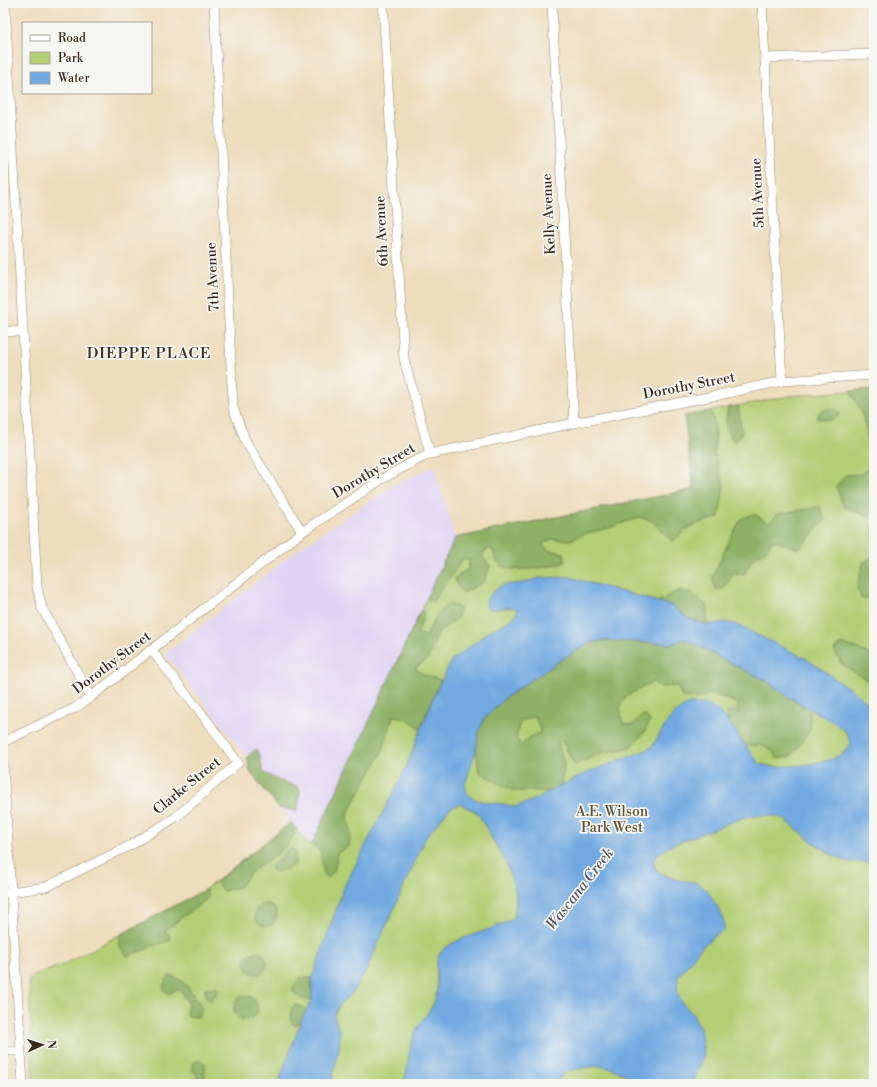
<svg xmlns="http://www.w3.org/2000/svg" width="877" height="1087" font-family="'Libre Bodoni',serif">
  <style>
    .built { fill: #e0d4f4 }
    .green { fill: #b3ce75; stroke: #777c4a }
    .forest { fill: #8eb166; stroke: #646e42; fill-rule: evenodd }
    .water { fill: #71a9e0; stroke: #566a7f; fill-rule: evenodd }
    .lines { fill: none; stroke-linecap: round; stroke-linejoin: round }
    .minor-casing { stroke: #94846d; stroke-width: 10 }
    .minor { stroke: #fff; stroke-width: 9 }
    .labels { text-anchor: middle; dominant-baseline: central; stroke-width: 3.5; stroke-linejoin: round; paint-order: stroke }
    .street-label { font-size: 14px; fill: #3b2a1e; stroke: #f6f6f2 }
    .park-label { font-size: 14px; fill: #595334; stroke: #f6f6f2 }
    .neighbourhood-label { font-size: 15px; letter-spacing: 1px; fill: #3b2a1e; stroke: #f6f6f2 }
    .water-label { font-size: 15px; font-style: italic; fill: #4e5662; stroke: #f6f6f2 }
  </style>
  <rect width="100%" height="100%" fill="#f6f6f2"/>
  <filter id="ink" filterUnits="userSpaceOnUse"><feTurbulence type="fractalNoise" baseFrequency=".025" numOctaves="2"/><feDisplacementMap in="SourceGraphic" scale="8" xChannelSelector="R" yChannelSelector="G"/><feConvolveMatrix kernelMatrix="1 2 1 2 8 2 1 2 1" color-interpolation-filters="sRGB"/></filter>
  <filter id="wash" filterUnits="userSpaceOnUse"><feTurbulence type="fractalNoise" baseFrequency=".012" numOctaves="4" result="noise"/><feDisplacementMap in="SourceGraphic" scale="16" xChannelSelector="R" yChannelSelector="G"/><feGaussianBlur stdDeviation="0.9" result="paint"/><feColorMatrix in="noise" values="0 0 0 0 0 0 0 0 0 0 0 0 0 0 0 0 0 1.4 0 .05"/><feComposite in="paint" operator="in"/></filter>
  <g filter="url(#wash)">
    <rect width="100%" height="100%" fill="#eeddbc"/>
    <path class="built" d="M434,466l21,72 -143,306h-4l-58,-72 -3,-15 -82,-103 135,-106 96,-64z"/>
    <path class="green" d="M874,389v695h-841l-4,-106 33,-13 140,-73 89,-70 17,22h4l143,-306 239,-49 -10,-73 106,-20z"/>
    <path class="forest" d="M874,389v124l-6,3 -24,-9 -8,-21 10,-11 15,-1 8,-7c0,-19 -1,-36 -7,-54 -2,-5 -9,-16 -12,-22z
      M738,406l4,26 -7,11c-9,-11 -12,-22 -6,-36z
      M828,409l9,1 3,4 -8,6 -15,-2 3,-6z
      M711,411l5,22 -2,20 10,33 -5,31 -19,6 -12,5 -16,13 -20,-20 -12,-4 -31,11 -22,5 -17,7 -19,-1 -9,5 6,6 16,3 1,9c-12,5 -54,12 -65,3 -4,-3 -6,-12 -9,-17l-6,3 -3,5 8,10 -6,16 -21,11 -7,-9 -1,-6 13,-9 1,-9 -6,-1 -30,42 -7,-2 29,-61 239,-49 -10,-73z
      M820,507l5,13 -26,29 -25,-9 -10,12 -12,6 -7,16 -12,-1 -9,15 -8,2 -4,-12 18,-39 12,-21 12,-4 15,9 9,-9z
      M874,555v41l-12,3 -5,-11 6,-25z
      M679,590l14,4 15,13 -1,18 -20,-7 -14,-12 -16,-4z
      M448,604l11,3 -1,10 -19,15 -12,28 -12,8 7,6 19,6 -21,48 -14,-10 -13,-2 -10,34 -36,65 4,18 -2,13 -12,7 -2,17 -7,8 -4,-4 -4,-22 -8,-8 109,-234 3,3 -6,21 8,2 10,-21z
      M683,639l12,5 33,18 39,19 20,15 23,13v20l-12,18 -8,10 -12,2c-10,-14 -16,-15 -32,-13l-18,-25 -2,-8 7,-3 6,3 -2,-10 -25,-9 -13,4 -17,-1 -5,-11 -18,1 -6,-5 -27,14 -6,11 3,17 9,1 12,-11 6,7 -6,12 -14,15 -27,4 -29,13 -12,-25 -4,4 7,23 -5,20 -9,4h-38l-34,-19 -3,-22 2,-16 6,-15 21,-21 53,-36 29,-18 16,-4 69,4zM534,716l6,12v5l-11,4 -8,9 -5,-9 4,-15z
      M842,644l15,4 17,9v27l-9,-5 -24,-16 -7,-13z
      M256,749l4,8 3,15 13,7 22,8 2,4 -2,20 -19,-3 -29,-36 -3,-15z
      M291,822l6,8 -10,15 -15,13 -19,12 -14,17 -16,4 -7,-9z
      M294,849l2,2 -1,13c-7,5 -15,8 -23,7l-2,-4 11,-8 5,-9z
      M206,889l2,9 -44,33 5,3 1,6 -43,16 -8,-10 1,-11z
      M255 915a11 11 0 1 1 22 0a11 11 0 1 1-22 0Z
      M245 963a11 11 0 1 1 22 0a11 11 0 1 1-22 0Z
      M169,976c14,0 27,21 33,33l-4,8 -11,-1 -1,-5 2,-7 -5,-11 -6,-4 -8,5 -5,-4 -1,-5z
      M301,977l11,1v21c-10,1 -15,0 -20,-10z
      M216,987l3,4 -9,10 -4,-4 -1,-9z
      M234 1008a12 12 0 1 1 24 0a12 12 0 1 1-24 0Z
      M295,1005l9,2 3,3 -6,11 -6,5 -3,-3 -1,-14z
      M199,1060l6,3 -1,21h-9l2,-2v-8l-5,-4v-6z"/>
    <path class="water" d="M569,577l104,29 14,12 20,7 17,-3 11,2 70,34 51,35 18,15v154h-26l-17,-8 -17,-11 -27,-22 -8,-4 -13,-2 -21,2 -71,27 -15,9 -6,10 5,9 19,8 18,2 12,8 11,18 6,14v8l-10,6 -16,15 -9,12 -11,13 -1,15 5,12 11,11 7,14 4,28 -11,26 -3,2h-45l-32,-15 -14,-3 -17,2 -17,4 -10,12h-152c6,-13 4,-28 9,-42 2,-5 4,-12 7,-17 7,-11 17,-20 18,-35 1,-13 -5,-31 7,-41 18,-15 48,-17 70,-31l2,-13v-13l-10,-29 -29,-51 -17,-8 -10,4 -24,29 -60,134 -14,22 -12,11 -6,11 5,15 1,14 -9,40h-53l23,-63 11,-22v-21l32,-91 61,-117 31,-79 16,-31 36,-28 17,-9 11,-8 2,-6c-12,-5 -21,4 -32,-1l1,-9 5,-6 10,-8 20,-2 18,-5zM683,639l12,5 33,18 39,19 20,15 48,27 12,10 3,11 -7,10 -14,6 -25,5 -30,2 -14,-3 -18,-23 -14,-20 -13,-13 -12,-4h-14l-9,5 -11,10 -17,28 -10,5 -54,20 -59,30 -14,5 -11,-3 -20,-2 -12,-4 -5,-5 -2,-8 11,-35 2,-16 6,-15 21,-21 53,-36 29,-18 16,-4 69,4z"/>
  </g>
  <g filter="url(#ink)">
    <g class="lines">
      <defs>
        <path id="minor" d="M5,3l32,584 5,21 49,89
          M214,3l19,405 13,34 56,90
          M383,3l21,356 26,95
          M552,3l22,420
          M762,3l20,378
          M765,58l109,-4
          M3,332l19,-1
          M3,742l72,-34 16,-11 211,-165 80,-53 31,-17 17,-8 144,-31 145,-28 63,-14 92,-6
          M3,764l20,320
          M3,893l43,-6 85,-42 45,-28 62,-54 -39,-53 -47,-59
          M3,1051h18"/>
      </defs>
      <use href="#minor" class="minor-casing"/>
      <use href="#minor" class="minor"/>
    </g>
  </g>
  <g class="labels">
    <g class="street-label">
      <text transform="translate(758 193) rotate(-93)">5th Avenue</text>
      <text transform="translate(549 214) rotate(-93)">Kelly Avenue</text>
      <text transform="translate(382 231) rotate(-93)">6th Avenue</text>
      <text transform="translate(213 277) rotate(-93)">7th Avenue</text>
      <text transform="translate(689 386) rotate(-11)">Dorothy Street</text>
      <text transform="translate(374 471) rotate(-31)">Dorothy Street</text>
      <text transform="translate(112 663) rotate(-37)">Dorothy Street</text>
      <text transform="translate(187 786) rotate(-39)">Clarke Street</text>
    </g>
    <g class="park-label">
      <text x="612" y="812">A.E. Wilson<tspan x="612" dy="16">Park West</tspan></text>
    </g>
    <g class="neighbourhood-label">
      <text x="149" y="353">DIEPPE PLACE</text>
    </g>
    <g class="water-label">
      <text transform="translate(580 889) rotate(-52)">Wascana Creek</text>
    </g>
  </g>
  <rect width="877" height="1087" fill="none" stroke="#f6f6f2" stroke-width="16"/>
  <rect x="22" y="22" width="130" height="72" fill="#f6f6f2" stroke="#aba49d"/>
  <rect x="30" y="35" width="20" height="6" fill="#ffffff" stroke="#aba49d"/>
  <text x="58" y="42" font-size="12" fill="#3b2a1e">Road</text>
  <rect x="30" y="52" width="20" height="12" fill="#b3ce75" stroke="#aba49d"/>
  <text x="58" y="62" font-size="12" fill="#3b2a1e">Park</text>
  <rect x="30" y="72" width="20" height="12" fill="#71a9e0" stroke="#aba49d"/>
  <text x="58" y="82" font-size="12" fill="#3b2a1e">Water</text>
  <g transform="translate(42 1045) rotate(87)" stroke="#f6f6f2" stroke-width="3" paint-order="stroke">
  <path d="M0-3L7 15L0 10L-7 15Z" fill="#3b2a1e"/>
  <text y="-6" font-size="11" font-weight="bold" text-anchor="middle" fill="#3b2a1e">N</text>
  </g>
</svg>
